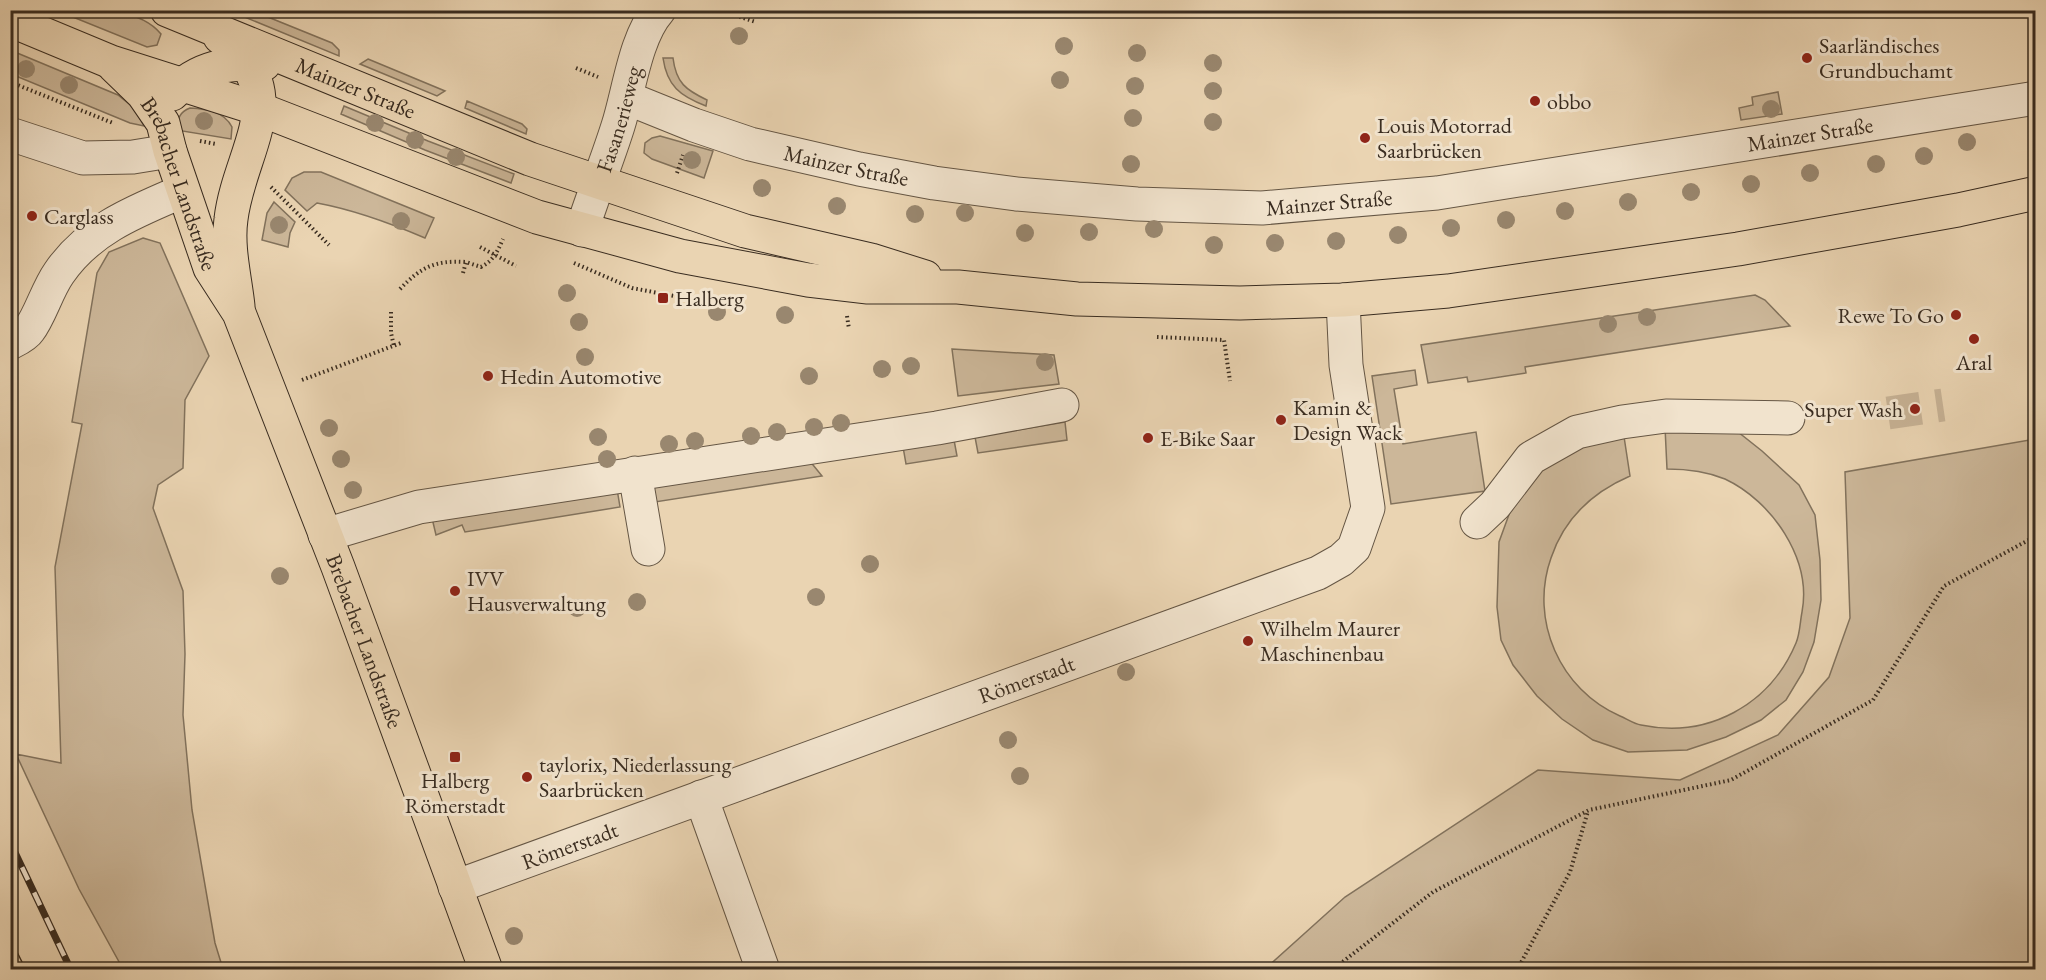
<svg xmlns="http://www.w3.org/2000/svg" width="2046" height="980" font-family="'EB Garamond',serif">
  <style>
    .green { fill: #ccb799; stroke: #82725c; stroke-width: 1.5 }
    .lines { fill: none; stroke-linecap: round; stroke-linejoin: round }
    .minor-tunnel { stroke: #c7b295; stroke-width: 33; stroke-dasharray: 33 16; stroke-linecap: butt }
    .minor-casing { stroke: #655644; stroke-width: 35 }
    .major-casing { stroke: #392c20; stroke-width: 35 }
    .path { stroke: #392c20; stroke-width: 4; stroke-dasharray: 1.5 3; stroke-linecap: butt }
    .minor { stroke: #f1e3cd; stroke-width: 33 }
    .major { stroke: #ead4b2; stroke-width: 33 }
    .tram { stroke: #392c20; stroke-width: 1.5 }
    .rail-casing { stroke: #392c20; stroke-width: 7 }
    .rail { stroke: #f1e3cd; stroke-width: 4.5; stroke-dasharray: 14; stroke-linecap: butt }
    .tree { fill: #99876f }
    .poi-dot { fill: #8f2418; stroke: #f1e3cd; stroke-width: 2 }
    .labels { text-anchor: middle; dominant-baseline: central; stroke-width: 6; stroke-linejoin: round; paint-order: stroke }
    .poi-label { font-size: 22px; fill: #392c20; stroke: #f1e3cd; text-anchor: start }
    .street-label { font-size: 22px; fill: #392c20; stroke: #f1e3cd }
  </style>
  <rect width="100%" height="100%" fill="#ead4b2"/>
  <filter id="stains"><feTurbulence type="fractalNoise" baseFrequency=".00333" numOctaves="4"/><feColorMatrix values="0 0 0 0 .2 0 0 0 0 .09 0 0 0 0 .02 0 0 0 .5 -.17"/></filter>
  <radialGradient id="worn" r=".72"><stop offset=".6" stop-color="#630" stop-opacity="0"/><stop offset="1" stop-color="#630" stop-opacity=".3"/></radialGradient>
  <path class="green" d="M58,11c33,-1 80,-5 103,23l-4,11 -10,2z
    M230,11h23l79,32 7,7v6z
    M10,50l108,45 16,13 10,18 -14,-3 -119,-49z
    M663,58h10c3,25 13,32 34,42l-1,6c-26,-10 -39,-20 -43,-48z
    M368,59l77,32 -8,5 -77,-32z
    M1778,92l4,22 -41,6 -2,-12 14,-3 -1,-8z
    M467,101l55,23 5,5 -1,5 -61,-26z
    M344,106l84,35 86,33 -3,9 -86,-33 -84,-36z
    M190,108c16,1 34,3 42,19l-1,12 -55,-9c2,-11 3,-18 14,-22z
    M660,136l53,15 -9,27 -52,-19 -8,-6 1,-10 7,-5z
    M304,172h17l113,46 -9,20c-35,-15 -70,-28 -108,-35l-10,8 -22,-21 7,-12z
    M274,202l21,20 -5,11 -2,14 -26,-7 5,-27z
    M143,238l17,5 49,113 -24,44 -2,68 -25,17 -5,23 30,83 2,63 -2,61 9,95 23,133 8,26h-100l-44,-80 -63,-135 45,9 -6,-196 27,-143 -10,-2 25,-149 12,-21z
    M1755,295l10,5 25,26 -265,41 1,6 -58,9 -1,-5 -39,6 -7,-38z
    M952,349l102,6 5,29 -101,12z
    M1415,370l2,15 -23,4 9,55 73,-12 9,59 -94,13 -19,-128z
    M1065,422l2,18 -89,13 -3,-16z
    M1665,427l73,5 24,19 37,34 16,30 5,45 1,40 -7,42 -11,30 -17,28 -25,20 -35,17 -39,13 -59,2 -35,-12 -31,-21 -25,-23 -24,-31 -12,-25 -4,-33 2,-65 12,-33 19,-27 23,-23 70,-29 7,46c-37,16 -66,43 -79,82 -22,62 9,132 69,158 7,3 14,8 21,9 67,14 129,-20 155,-82 4,-9 4,-21 6,-31 10,-53 -30,-111 -77,-133 -17,-7 -39,-10 -58,-10z
    M2035,439v530h-770l80,-72 193,-127 142,10 98,-45 51,-58 21,-59 -5,-146z
    M954,440l3,16 -51,8 -3,-17z
    M809,460l13,16 -167,26 -3,-19z
    M617,489l3,18 -155,25 -3,-7 -26,10 -4,-17z"/>
  <g class="lines">
    <path class="minor-tunnel" d="M1888,413l55,-8"/>
    <defs>
      <g id="minor">
        <path id="s1" d="M627,98l67,27 56,19 109,25 75,14 82,11 121,10 125,4 175,-15 599,-95"/>
        <path d="M10,134l73,24 50,-1 37,-6"/>
        <path id="s2" d="M582,230c11,-35 25,-69 36,-104 11,-34 17,-89 41,-116"/>
        <path d="M10,343c6,-3 15,-7 19,-13 11,-14 18,-40 30,-57 30,-44 77,-62 124,-82"/>
        <path d="M635,473l13,76"/>
        <path d="M1477,522l18,-17 36,-47 46,-26 45,-10 44,-6 122,2"/>
        <path d="M325,535l94,-28 518,-79 125,-23"/>
        <path d="M701,797l62,173"/>
        <path id="s3" d="M455,887l863,-314 23,-13 13,-12 14,-40 -22,-143 -3,-65"/>
      </g>
      <g id="major">
        <path id="s4" d="M167,10l363,149 215,72 126,29 54,17"/>
        <path d="M10,20l101,42 148,47 278,108 143,39 128,24 60,7h90l119,12 163,4 103,-3 105,-9 290,-42 220,-39 78,-17"/>
        <path d="M220,37c76,56 19,113 11,182 -4,28 4,59 7,87"/>
        <path id="s5" d="M114,66l29,28 20,29 7,28 40,117 29,45 99,254 148,403"/>
        <path d="M172,94c27,-28 55,-31 92,-30"/>
      </g>
    </defs>
    <use href="#minor" class="minor-casing"/>
    <use href="#major" class="major-casing"/>
    <path class="path" d="M718,10l38,12
      M576,68l22,9
      M10,82l103,41
      M200,141l16,3
      M677,173l6,-18
      M271,187l58,58
      M480,247l36,19
      M574,263l58,25 42,8 54,5
      M463,273l3,-11 15,5c13,-7 16,-15 22,-28
      M400,289c21,-22 35,-29 66,-27
      M391,312v21l3,13
      M847,316l2,13
      M1157,337l67,3 6,41
      M302,380l99,-37
      M1332,970l101,-78 156,-82 142,-30 142,-80 71,-114 92,-50
      M1517,970l53,-98 18,-61"/>
    <use href="#minor" class="minor"/>
    <use href="#major" class="major"/>
    <path class="tram" d="M10,938l16,32"/>
    <defs>
      <path id="rail" d="M10,842l61,128"/>
    </defs>
    <use href="#rail" class="rail-casing"/>
    <use href="#rail" class="rail"/>
  </g>
  <g class="tree">
    <circle cx="739" cy="36" r="9"/>
    <circle cx="1064" cy="46" r="9"/>
    <circle cx="1137" cy="53" r="9"/>
    <circle cx="1213" cy="63" r="9"/>
    <circle cx="26" cy="69" r="9"/>
    <circle cx="1060" cy="80" r="9"/>
    <circle cx="69" cy="85" r="9"/>
    <circle cx="1135" cy="86" r="9"/>
    <circle cx="1213" cy="91" r="9"/>
    <circle cx="1771" cy="109" r="9"/>
    <circle cx="1133" cy="118" r="9"/>
    <circle cx="204" cy="121" r="9"/>
    <circle cx="1213" cy="122" r="9"/>
    <circle cx="375" cy="123" r="9"/>
    <circle cx="415" cy="140" r="9"/>
    <circle cx="1967" cy="142" r="9"/>
    <circle cx="1924" cy="156" r="9"/>
    <circle cx="456" cy="157" r="9"/>
    <circle cx="692" cy="160" r="9"/>
    <circle cx="1131" cy="164" r="9"/>
    <circle cx="1876" cy="164" r="9"/>
    <circle cx="1810" cy="173" r="9"/>
    <circle cx="1751" cy="184" r="9"/>
    <circle cx="762" cy="188" r="9"/>
    <circle cx="1691" cy="192" r="9"/>
    <circle cx="1628" cy="202" r="9"/>
    <circle cx="837" cy="206" r="9"/>
    <circle cx="1565" cy="211" r="9"/>
    <circle cx="965" cy="213" r="9"/>
    <circle cx="915" cy="214" r="9"/>
    <circle cx="1506" cy="220" r="9"/>
    <circle cx="401" cy="221" r="9"/>
    <circle cx="279" cy="225" r="9"/>
    <circle cx="1451" cy="228" r="9"/>
    <circle cx="1154" cy="229" r="9"/>
    <circle cx="1089" cy="232" r="9"/>
    <circle cx="1025" cy="233" r="9"/>
    <circle cx="1398" cy="235" r="9"/>
    <circle cx="1336" cy="241" r="9"/>
    <circle cx="1275" cy="243" r="9"/>
    <circle cx="1214" cy="245" r="9"/>
    <circle cx="567" cy="293" r="9"/>
    <circle cx="717" cy="312" r="9"/>
    <circle cx="785" cy="315" r="9"/>
    <circle cx="1647" cy="317" r="9"/>
    <circle cx="579" cy="322" r="9"/>
    <circle cx="1608" cy="324" r="9"/>
    <circle cx="585" cy="357" r="9"/>
    <circle cx="1045" cy="362" r="9"/>
    <circle cx="911" cy="366" r="9"/>
    <circle cx="882" cy="369" r="9"/>
    <circle cx="809" cy="376" r="9"/>
    <circle cx="841" cy="423" r="9"/>
    <circle cx="814" cy="427" r="9"/>
    <circle cx="329" cy="428" r="9"/>
    <circle cx="777" cy="432" r="9"/>
    <circle cx="751" cy="436" r="9"/>
    <circle cx="598" cy="437" r="9"/>
    <circle cx="695" cy="441" r="9"/>
    <circle cx="669" cy="444" r="9"/>
    <circle cx="341" cy="459" r="9"/>
    <circle cx="607" cy="459" r="9"/>
    <circle cx="353" cy="490" r="9"/>
    <circle cx="870" cy="564" r="9"/>
    <circle cx="280" cy="576" r="9"/>
    <circle cx="816" cy="597" r="9"/>
    <circle cx="637" cy="602" r="9"/>
    <circle cx="577" cy="608" r="9"/>
    <circle cx="1126" cy="672" r="9"/>
    <circle cx="1008" cy="740" r="9"/>
    <circle cx="1020" cy="776" r="9"/>
    <circle cx="514" cy="936" r="9"/>
  </g>
  <g class="poi-dot">
    <circle cx="1807" cy="58" r="6"/>
    <circle cx="1535" cy="101" r="6"/>
    <circle cx="1365" cy="138" r="6"/>
    <circle cx="32" cy="216" r="6"/>
    <rect x="657" y="292" width="12" height="12" rx="3"/>
    <circle cx="1956" cy="315" r="6"/>
    <circle cx="1974" cy="339" r="6"/>
    <circle cx="488" cy="376" r="6"/>
    <circle cx="1915" cy="409" r="6"/>
    <circle cx="1281" cy="420" r="6"/>
    <circle cx="1148" cy="438" r="6"/>
    <circle cx="455" cy="591" r="6"/>
    <circle cx="1248" cy="641" r="6"/>
    <rect x="449" y="751" width="12" height="12" rx="3"/>
    <circle cx="527" cy="777" r="6"/>
  </g>
  <g class="labels">
    <g class="poi-label">
      <text x="1819" y="45">Saarländisches<tspan x="1819" dy="25">Grundbuchamt</tspan></text>
      <text x="1547" y="101">obbo</text>
      <text x="1377" y="125">Louis Motorrad<tspan x="1377" dy="25">Saarbrücken</tspan></text>
      <text x="44" y="216">Carglass</text>
      <text x="675" y="298">Halberg</text>
      <text x="1944" y="315" text-anchor="end">Rewe To Go</text>
      <text x="1974" y="362" text-anchor="middle">Aral</text>
      <text x="500" y="376">Hedin Automotive</text>
      <text x="1293" y="407">Kamin &amp;<tspan x="1293" dy="25">Design Wack</tspan></text>
      <text x="1903" y="409" text-anchor="end">Super Wash</text>
      <text x="1160" y="438">E-Bike Saar</text>
      <text x="467" y="578">IVV<tspan x="467" dy="25">Hausverwaltung</tspan></text>
      <text x="1260" y="628">Wilhelm Maurer<tspan x="1260" dy="25">Maschinenbau</tspan></text>
      <text x="539" y="764">taylorix, Niederlassung<tspan x="539" dy="25">Saarbrücken</tspan></text>
      <text x="455" y="780" text-anchor="middle">Halberg<tspan x="455" dy="25">Römerstadt</tspan></text>
    </g>
    <g class="street-label">
      <text stroke="none"><textPath href="#s4" startOffset="204">Mainzer Straße</textPath></text>
      <text stroke="none"><textPath href="#s2" startOffset="117">Fasanerieweg</textPath></text>
      <text stroke="none"><textPath href="#s1" startOffset="1202">Mainzer Straße</textPath></text>
      <text stroke="none"><textPath href="#s1" startOffset="230">Mainzer Straße</textPath></text>
      <text stroke="none"><textPath href="#s5" startOffset="138">Brebacher Landstraße</textPath></text>
      <text stroke="none"><textPath href="#s1" startOffset="716">Mainzer Straße</textPath></text>
      <text stroke="none"><textPath href="#s5" startOffset="633">Brebacher Landstraße</textPath></text>
      <text stroke="none"><textPath href="#s3" startOffset="608">Römerstadt</textPath></text>
      <text stroke="none"><textPath href="#s3" startOffset="122">Römerstadt</textPath></text>
    </g>
  </g>
  <rect width="2046" height="980" fill="none" stroke="#ead4b2" stroke-width="36"/>
  <rect x="12" y="12" width="2022" height="956" fill="none" stroke="#392c20" stroke-width="3"/>
  <rect x="18" y="18" width="2010" height="944" fill="none" stroke="#392c20" stroke-width="1.5"/>
  <rect width="100%" height="100%" filter="url(#stains)"/>
  <rect width="100%" height="100%" fill="url(#worn)"/>
</svg>
